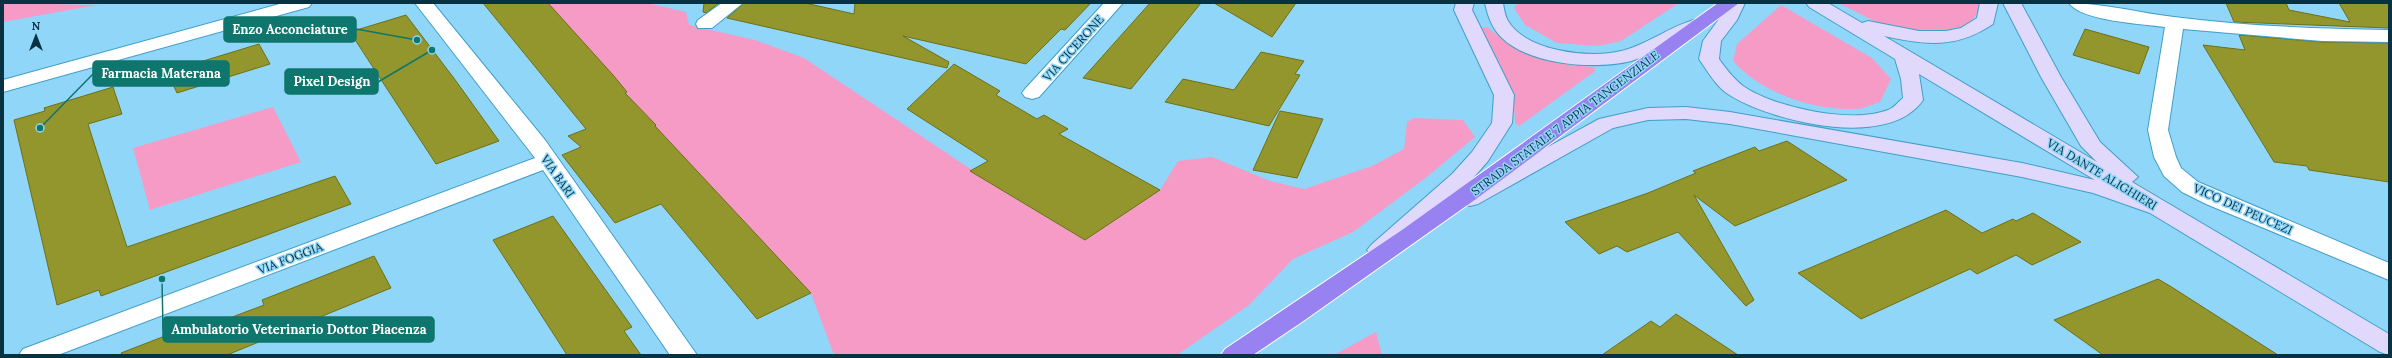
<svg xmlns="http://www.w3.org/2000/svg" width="2392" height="358" font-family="Lora,serif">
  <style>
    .green { fill: #f69bc5 }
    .building { fill: #93962c; stroke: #6e7016 }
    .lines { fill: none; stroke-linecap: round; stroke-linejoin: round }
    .street-casing { stroke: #409ec8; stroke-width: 2 }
    .secondary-casing { stroke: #409ec8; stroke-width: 2 }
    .highway-casing { stroke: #fff; stroke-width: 2 }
    .street { fill: #fff; fill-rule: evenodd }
    .secondary { fill: #e0d9fb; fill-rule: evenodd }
    .highway { fill: #9881f1; fill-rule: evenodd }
    .labels { text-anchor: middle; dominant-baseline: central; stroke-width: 3; stroke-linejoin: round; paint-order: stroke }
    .street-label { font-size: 12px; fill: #083142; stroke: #90d6f9 }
    .leader { fill: none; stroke: #0f766e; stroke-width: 1.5 }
    .callout-dot { fill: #0f766e; stroke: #90d6f9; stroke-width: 1.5 }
    .callout { fill: #0f766e; stroke: #0f766e; stroke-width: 1.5 }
    .callout-label { font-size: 13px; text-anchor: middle; font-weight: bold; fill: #fff }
  </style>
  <rect width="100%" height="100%" fill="#90d6f9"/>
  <path class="green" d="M3,3l94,2 -94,17z
    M547,3h100l39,9 3,13 66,15 49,18 207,138 74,44 75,-50 18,-29 34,-4 58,24 34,8 68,-23 32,-17 3,-27 7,-4 49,2 12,17 -47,39 -75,56 -60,27 -44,46 -72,50h-343l-23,-62 -151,-161z
    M1518,3h161l-58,38 -23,5 -41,-3 -32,-18 -11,-17z
    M1838,3h140l3,4 -12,18 -35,7 -52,-7z
    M1781,5l91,53 19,21 -11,23c-7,2 -16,7 -24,7 -42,2 -95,-16 -123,-48l4,-17z
    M1487,27l9,7 54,26 46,8 -2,4 -75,54 -4,-3c1,-35 -18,-64 -34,-95z
    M273,107l28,55 -151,48 -17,-62z
    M1376,332l6,23h-48z"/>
  <path class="building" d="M483,3h65l65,72 14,17 -2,1 31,32 -1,1 156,167 -54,26 -96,-115 -46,19 -53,-68 19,-8 -13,-11 18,-7z
    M704,3h15l-13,10 -3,-1z
    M744,3h61l49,11 1,-11h236l-26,27 -4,-1 -35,35 -123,-28 46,26 -2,6 -220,-50z
    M1150,3h51l-70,86 -48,-11z
    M1214,3h82l-24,34z
    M2226,3h60l3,7 61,12 -11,-19h50v25l-155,-6z
    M406,15l50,66 43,60 -63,23 -86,-132z
    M2085,29l64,18 -10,27 -66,-19z
    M2239,35l83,7 67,1v139l-80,-12 -2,-4 -33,-4 -71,-117 42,5z
    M259,44l11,20 -93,29 -10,-21z
    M1261,52l43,9 -9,13 5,1 -31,51 -104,-24 18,-23 51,11z
    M954,64l46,27 -4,4 41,24 7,-4 24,14 -9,5 101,56 -75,50 -115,-69 18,-10 -81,-52z
    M113,87l9,27 -34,10 39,123 208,-71 16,28 -250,92 -2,-6 -42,15 -43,-185 31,-9 -1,-3z
    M1280,111l43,8 -26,59 -44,-8z
    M1787,141l60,39 -112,46 -41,-31 60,105 -8,6 -68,-74 -51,20 -10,-6 -18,8 -34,-32 83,-29 48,-20 -3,-2 62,-24 4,4z
    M1946,210l36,23 31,-14 3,2 17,-8 48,29 -49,23 -16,-10 -39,19 -7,-5 -109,50 -63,-46z
    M553,216l79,111 -8,4 17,24h-74l-74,-115z
    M374,256l17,32 -164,67h-105l-1,-2 75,-29 2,6 66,-25 -2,-5z
    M2158,279l12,7 108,69h-175l-49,-35z
    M1676,314l62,41h-136l49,-34 9,6z"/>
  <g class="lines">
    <defs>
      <path id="street" d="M283,3h29l-3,4 -306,85v-12z
        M415,3h18l112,137 152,215h-27l-127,-185 -485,185h-39l4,-6 512,-191z
        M722,3h21l-31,25h-14l-2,-4 2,-4z
        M1104,3h19l-84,94 -7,2 -7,-2 -3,-4 3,-4z
        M2069,3c33,0 71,10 105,14 71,9 143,12 215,13v12l-67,-1 -139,-12 -15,101 8,27 5,11 17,14 191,81v17l-183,-76 -24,-12 -18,-16 -10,-19 -6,-27 17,-103c-22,-3 -84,-6 -96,-24z"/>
      <path id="secondary" d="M1456,3h18l-2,7 42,85 -2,28 -24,38 -20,23 -81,71 -8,3 -8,-3 -4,-5 4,-5 81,-71 20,-22 20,-29 2,-28 -40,-85z
        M1485,3h18c1,6 2,13 5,18 18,30 81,38 113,30 26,-6 49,-25 76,-32l7,2 2,4 -2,4c-23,10 -50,25 -73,32 -36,9 -101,4 -129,-23 -10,-10 -14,-21 -17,-35z
        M1727,3h18l-8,17 -16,21 -2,18c7,10 14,19 24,27 32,22 109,38 145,24 6,-2 10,-8 15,-12l-2,-19 -6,-20 -86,-52 -3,-4h22l34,20 6,-2 51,10h27l15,-3 16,-10 3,-15h18l-5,21c-37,25 -67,21 -109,12l213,126 -16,-16 -40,-69 -38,-74h18l40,74 39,65 38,35 -6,5 257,152v21l-9,-3 -230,-139 -57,-20 -71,-16 -292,-53 -44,-5 -38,1 -35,8 -135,76 -8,2 -8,-2 -3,-5 3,-5 137,-75 49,-11 38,-1 44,5 292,51 73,17 -176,-106 4,26c-34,50 -149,22 -192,-4 -15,-9 -22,-23 -32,-37l4,-18 16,-22z"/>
      <path id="highway" d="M1718,3h21l-263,196 -174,123 -49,33h-32l4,-6 177,-119z"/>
    </defs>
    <use href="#street" class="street-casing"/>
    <use href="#secondary" class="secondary-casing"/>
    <use href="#highway" class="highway-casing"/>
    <use href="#street" class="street"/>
    <use href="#secondary" class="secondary"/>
    <use href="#highway" class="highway"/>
  </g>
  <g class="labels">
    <g class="street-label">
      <text transform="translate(1073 48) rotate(-48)">VIA CICERONE</text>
      <text transform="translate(1565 123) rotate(-37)">STRADA STATALE 7 APPIA TANGENZIALE</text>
      <text transform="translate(2102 174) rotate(31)">VIA DANTE ALIGHIERI</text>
      <text transform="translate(558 176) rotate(55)">VIA BARI</text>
      <text transform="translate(2243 209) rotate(24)">VICO DEI PEUCEZI</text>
      <text transform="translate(290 258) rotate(-21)">VIA FOGGIA</text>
    </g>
  </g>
  <path class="leader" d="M417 40L356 29M40 128L93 74M432 50L378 82M162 279L163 330"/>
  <g class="callout-dot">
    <circle cx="417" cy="40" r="4"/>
    <circle cx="40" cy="128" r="4"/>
    <circle cx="432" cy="50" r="4"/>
    <circle cx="162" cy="279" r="4"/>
  </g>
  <g class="callout">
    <rect x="224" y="17" width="132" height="25" rx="4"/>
    <rect x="93" y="61" width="136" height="25" rx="4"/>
    <rect x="285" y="69" width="93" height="25" rx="4"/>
    <rect x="163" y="317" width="271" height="25" rx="4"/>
  </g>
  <g class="callout-label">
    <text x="290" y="34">Enzo Acconciature</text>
    <text x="161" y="78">Farmacia Materana</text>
    <text x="332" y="86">Pixel Design</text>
    <text x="299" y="334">Ambulatorio Veterinario Dottor Piacenza</text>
  </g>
  <rect width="2392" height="358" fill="none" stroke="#083142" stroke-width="8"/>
  <g transform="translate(36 36)" stroke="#90d6f9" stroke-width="3" paint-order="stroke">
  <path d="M0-3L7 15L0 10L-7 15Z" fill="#083142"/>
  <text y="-6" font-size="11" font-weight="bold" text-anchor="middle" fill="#083142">N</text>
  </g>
</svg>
